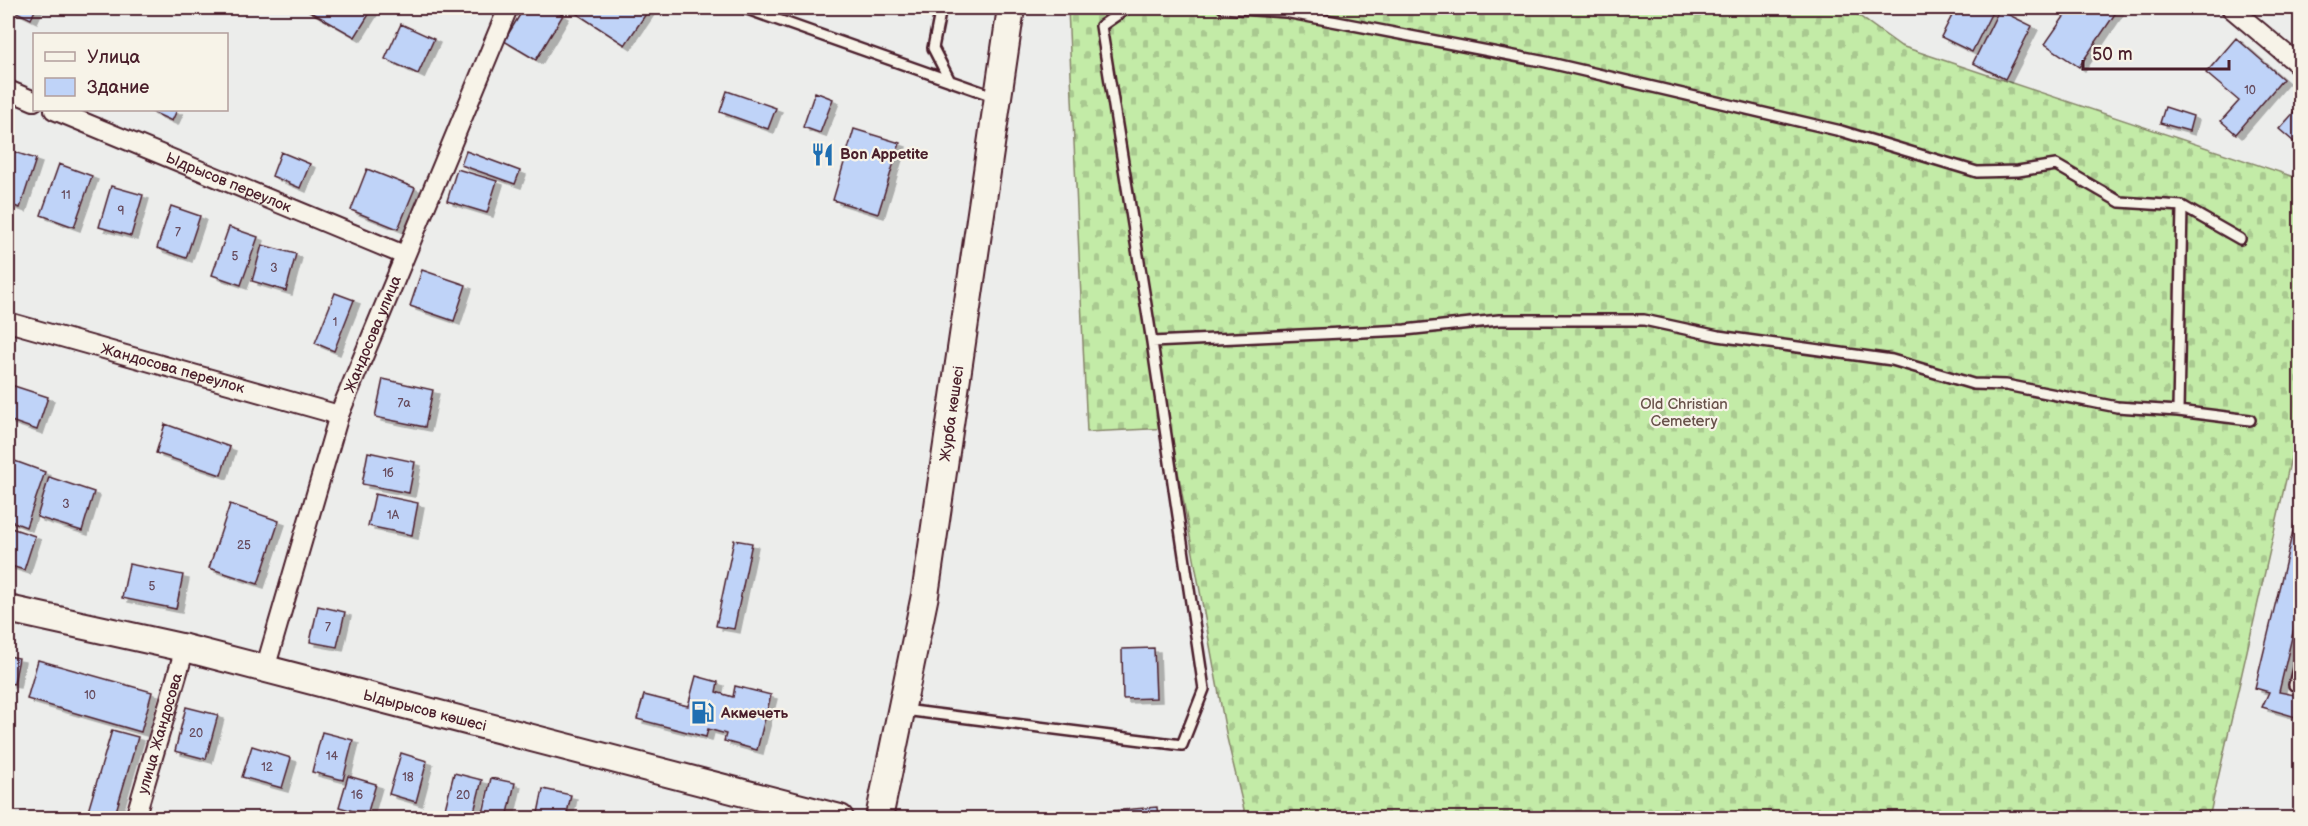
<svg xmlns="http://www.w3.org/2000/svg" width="2308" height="826" font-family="'Balsamiq Sans',sans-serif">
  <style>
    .cemetery { fill: url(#cemetery-stones); stroke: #868569; stroke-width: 1.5 }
    .building { fill: #bfd3f8; stroke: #4a1f2b; stroke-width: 1.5; filter: url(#shadow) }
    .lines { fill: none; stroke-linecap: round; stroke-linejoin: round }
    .lane-casing { stroke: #4a1f2b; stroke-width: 14 }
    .street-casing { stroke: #4a1f2b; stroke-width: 22 }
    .secondary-casing { stroke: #4a1f2b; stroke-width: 30 }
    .lane { stroke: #f7f3e8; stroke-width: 9 }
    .street { stroke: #f7f3e8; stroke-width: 18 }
    .secondary { stroke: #f7f3e8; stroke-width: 26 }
    .labels { text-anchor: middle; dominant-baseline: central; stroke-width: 4.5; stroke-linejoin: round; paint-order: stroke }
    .number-label { font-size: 12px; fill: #674c5e }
    .poi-label { font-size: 15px; font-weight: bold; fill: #4a1f2b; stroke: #f7f3e8; text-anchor: start }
    .street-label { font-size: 15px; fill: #4a1f2b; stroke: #f7f3e8 }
    .park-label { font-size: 15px; fill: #68524a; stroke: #f7f3e8 }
  </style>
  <defs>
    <pattern id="cemetery-stones" width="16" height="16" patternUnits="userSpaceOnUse" patternTransform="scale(1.5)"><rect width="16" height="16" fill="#c3eba7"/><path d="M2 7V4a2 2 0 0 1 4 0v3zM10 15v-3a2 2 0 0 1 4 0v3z" fill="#a9c990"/></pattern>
    <filter id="shadow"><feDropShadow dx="6" dy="4" stdDeviation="0" flood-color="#0004"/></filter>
  </defs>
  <rect width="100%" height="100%" fill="#ecedeb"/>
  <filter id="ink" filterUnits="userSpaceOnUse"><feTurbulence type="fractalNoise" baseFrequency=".0167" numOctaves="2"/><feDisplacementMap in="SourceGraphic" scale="12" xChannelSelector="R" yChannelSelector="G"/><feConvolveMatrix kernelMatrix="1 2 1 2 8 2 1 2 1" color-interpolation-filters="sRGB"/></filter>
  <g filter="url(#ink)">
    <path class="cemetery" d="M1068,8h780l53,38 399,133v239l-91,400h-963l-19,-80 -57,-310 -83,4z"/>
    <path class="building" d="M8,8h28l-5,11z
      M304,8h69l-18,29z
      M524,8h26l13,7 -27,45 -32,-19z
      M568,8h82l-25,37z
      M1956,8h38l-22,44 -31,-15z
      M2070,8h49l-40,59 -34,-23z
      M1999,10l33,16 -27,53 -32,-16z
      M401,24l33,15 -16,35 -33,-15z
      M2236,38l47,41 -47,55 -15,-13 18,-20 -33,-28z
      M727,91l49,17 -8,21 -48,-17z
      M815,92l18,7 -13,34 -17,-6z
      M2165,107l28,9 -4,15 -29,-8z
      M2298,108l2,2v37l-21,-18z
      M148,110h29l-5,11z
      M854,129l46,14 -22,71 -45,-14z
      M8,150l28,9 -16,49 -12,-4z
      M466,151l54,20 -5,13 -54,-19z
      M281,152l29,12 -10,24 -28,-12z
      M59,164l33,12 -18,51 -33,-12z
      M367,169l48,19 -17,41 -47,-19z
      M457,169l40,12 -10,32 -40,-12z
      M111,186l32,9 -12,41 -32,-9z
      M171,206l29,10 -14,42 -29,-10z
      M229,227l29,10 -17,48 -29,-10z
      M262,245l34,9 -10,37 -34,-10z
      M422,270l44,15 -12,36 -44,-15z
      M335,293l19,7 -20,51 -19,-8z
      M383,379l50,11 -8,37 -50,-10z
      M8,384l40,13 -11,33 -29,-10z
      M165,424l65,23 -9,28 -65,-22z
      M368,452l47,10 -6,31 -47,-9z
      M12,460l33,12 -19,55 -18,-7v-47z
      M49,477l45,15 -12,39 -45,-14z
      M375,494l43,9 -6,32 -44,-9z
      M2300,502v101l-21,89 21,4v39l-6,-1 2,-17 -34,-10 7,-15 -14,-4z
      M230,504l49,17 -21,63 -49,-16z
      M8,527l27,9 -11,34 -16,-5z
      M734,540l18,3 -18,86 -18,-3z
      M129,564l54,11 -7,34 -54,-11z
      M318,606l27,6 -8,35 -27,-5z
      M1154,648l2,50 -33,1 -1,-50z
      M8,656l11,2 -5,26 -6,-1z
      M38,660l114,32 -11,40 -114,-33z
      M696,676l22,6 -2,10 17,5 2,-11 36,9 -14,55 -33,-9 2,-7 -18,-5 -2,8 -69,-18 7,-24 44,11z
      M186,707l32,8 -12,44 -31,-8z
      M112,730l26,7 -24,81h-28z
      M322,732l31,8 -10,40 -31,-8z
      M252,746l39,12 -9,30 -40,-11z
      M401,753l26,8 -11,41 -27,-8z
      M454,773l28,7 -9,36 -28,-7z
      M348,776l28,8 -9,31 -28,-8z
      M491,778l24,5 -8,35h-25z
      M543,789l28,6 -5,23h-29z
      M1157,807l1,11h-46l-1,-7z"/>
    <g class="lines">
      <defs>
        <path id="lane" d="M744,8l252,89
          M941,8l-8,40 17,33
          M1127,8l-26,18 51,316
          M1223,8l62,4 261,50 295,69 136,41 41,-1 38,-6 64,37 62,4 58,33
          M2178,411l4,-205
          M2294,685l6,-26
          M904,710l278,35 22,-56 -52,-347 253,-12 94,-10h145l74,16 174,24 81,24 33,1 111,22 61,4 72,9"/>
        <g id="street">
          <path d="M2231,8l69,58"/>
          <path d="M8,90l26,11"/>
          <path id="s1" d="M54,110l350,145"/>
          <path id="s2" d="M8,322l331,93"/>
          <path id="s3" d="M265,669l74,-254 169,-407"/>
          <path id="s4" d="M135,818l50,-170"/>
        </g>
        <g id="secondary">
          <path id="s5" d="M8,609l177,39 655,170"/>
          <path id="s6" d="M879,818l46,-223 86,-587"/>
        </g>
      </defs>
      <use href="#lane" class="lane-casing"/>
      <use href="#street" class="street-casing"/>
      <use href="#secondary" class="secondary-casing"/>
      <use href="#lane" class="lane"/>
      <use href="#street" class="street"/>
      <use href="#secondary" class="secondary"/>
    </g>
  </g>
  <defs>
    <symbol id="restaurant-bare" viewBox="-9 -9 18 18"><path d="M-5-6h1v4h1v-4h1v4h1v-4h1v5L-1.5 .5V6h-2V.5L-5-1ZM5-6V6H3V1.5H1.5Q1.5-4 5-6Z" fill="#1f6fb2" stroke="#f7f3e8" stroke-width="2.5" paint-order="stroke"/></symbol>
    <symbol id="fuel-bare" viewBox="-9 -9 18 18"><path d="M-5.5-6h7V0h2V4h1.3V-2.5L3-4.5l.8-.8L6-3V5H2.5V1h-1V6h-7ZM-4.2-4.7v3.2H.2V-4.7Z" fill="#1f6fb2" stroke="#f7f3e8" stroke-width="2.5" paint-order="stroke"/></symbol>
  </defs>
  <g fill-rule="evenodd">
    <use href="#restaurant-bare" x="806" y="138" width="33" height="33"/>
    <use href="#fuel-bare" x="686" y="696" width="33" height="33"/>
  </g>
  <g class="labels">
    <g class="number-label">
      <text x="2250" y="90">10</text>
      <text x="66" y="195">11</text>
      <text x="121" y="211">9</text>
      <text x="178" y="232">7</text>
      <text x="235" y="256">5</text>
      <text x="274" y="268">3</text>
      <text x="335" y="322">1</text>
      <text x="404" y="403">7а</text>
      <text x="388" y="473">1б</text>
      <text x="66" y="504">3</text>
      <text x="393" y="515">1А</text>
      <text x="244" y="545">25</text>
      <text x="152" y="586">5</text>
      <text x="328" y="627">7</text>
      <text x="90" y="695">10</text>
      <text x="196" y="733">20</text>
      <text x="332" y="756">14</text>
      <text x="267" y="767">12</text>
      <text x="408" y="777">18</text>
      <text x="357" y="795">16</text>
      <text x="463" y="795">20</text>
    </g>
    <g class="poi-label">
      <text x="840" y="154">Bon Appetite</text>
      <text x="721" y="713">Акмечеть</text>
    </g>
    <g class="street-label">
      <text stroke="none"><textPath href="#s1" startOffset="189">Ыдрысов переулок</textPath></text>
      <text stroke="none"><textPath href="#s3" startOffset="352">Жандосова улица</textPath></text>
      <text stroke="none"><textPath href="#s2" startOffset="171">Жандосова переулок</textPath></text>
      <text stroke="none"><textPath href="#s6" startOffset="411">Журба көшесі</textPath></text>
      <text stroke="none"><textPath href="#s5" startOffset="429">Ыдырысов көшесі</textPath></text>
      <text stroke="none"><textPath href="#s4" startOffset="88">улица Жандосова</textPath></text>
    </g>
    <g class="park-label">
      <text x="1684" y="404">Old Christian<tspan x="1684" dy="17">Cemetery</tspan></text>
    </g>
  </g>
  <rect width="2308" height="826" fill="none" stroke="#f7f3e8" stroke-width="30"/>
  <rect x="15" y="15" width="2278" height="796" fill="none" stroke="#4a1f2b" stroke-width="2" filter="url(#ink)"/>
  <rect x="33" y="33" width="195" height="78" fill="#f7f3e8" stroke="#b29e9c" stroke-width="1.5"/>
  <rect x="45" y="52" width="30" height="9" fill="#f7f3e8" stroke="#b29e9c" stroke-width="1.5"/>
  <text x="87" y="63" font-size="18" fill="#4a1f2b">Улица</text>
  <rect x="45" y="78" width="30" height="18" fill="#bfd3f8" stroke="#b29e9c" stroke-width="1.5"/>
  <text x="87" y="93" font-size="18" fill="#4a1f2b">Здание</text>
  <path d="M2083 60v9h146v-9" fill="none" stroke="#4a1f2b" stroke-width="3"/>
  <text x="2092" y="60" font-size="18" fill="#4a1f2b" stroke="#f7f3e8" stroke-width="4.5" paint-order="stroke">50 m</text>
</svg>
